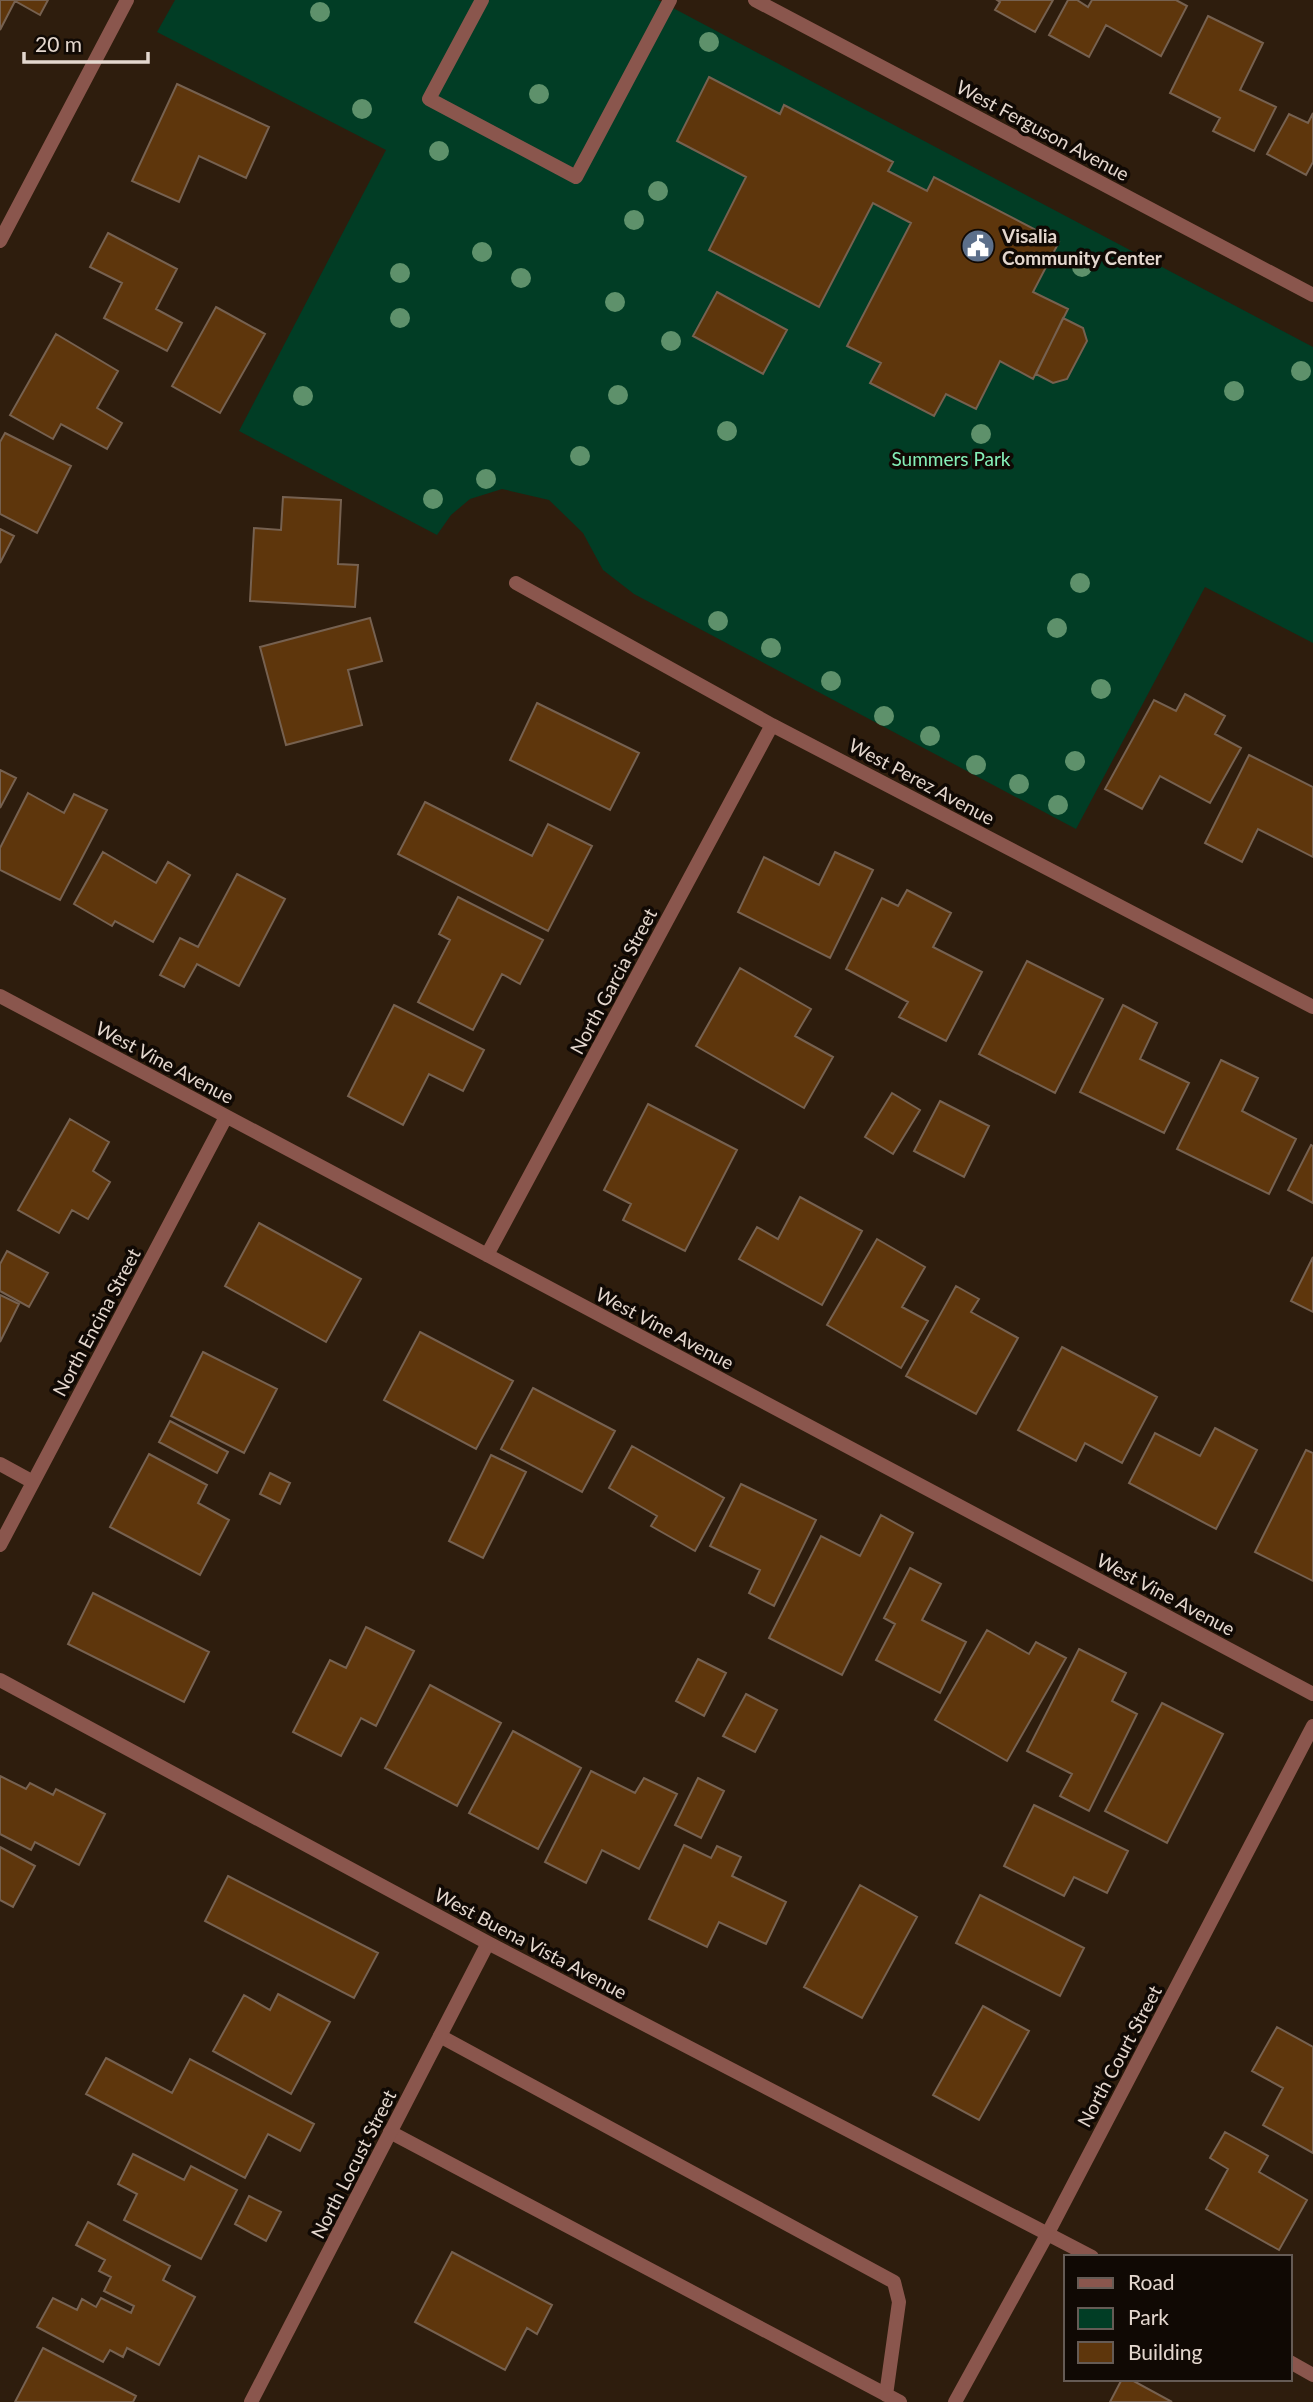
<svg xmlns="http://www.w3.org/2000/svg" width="1313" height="2402" font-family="Lato,sans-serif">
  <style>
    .green { fill: #013d25 }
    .building { fill: #5e360c; stroke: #766150; stroke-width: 2 }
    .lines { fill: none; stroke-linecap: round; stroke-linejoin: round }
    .service { stroke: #8a564d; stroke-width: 14 }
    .minor { stroke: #8a564d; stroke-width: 14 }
    .tertiary { stroke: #8a564d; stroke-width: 14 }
    .tree { fill: #5e916b }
    .labels { text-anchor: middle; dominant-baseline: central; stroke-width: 7; stroke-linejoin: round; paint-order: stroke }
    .street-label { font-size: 19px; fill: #e4d7ce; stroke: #100904 }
    .poi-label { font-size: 19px; font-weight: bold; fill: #e4d7ce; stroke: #100904; text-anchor: start }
    .park-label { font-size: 19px; fill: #85f0b8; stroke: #100904 }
  </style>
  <rect width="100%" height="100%" fill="#2e1d0d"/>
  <path class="green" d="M175,0h483l655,347v296l-108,-56 -129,242 -442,-235 -31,-24 -20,-37 -34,-33 -47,-11 -32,10 -19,16 -14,20 -198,-104 147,-281 -229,-118z"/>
  <path class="building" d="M0,0h48l-8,15 -25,-14 -15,29z
    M997,0h56l-18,32 -40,-22 5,-8z
    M1068,0h9l11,7 4,-7h84l11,6 -26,50 -55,-31 -17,32 -40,-22z
    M1208,16l55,27 -23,47 36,17 -22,44 -41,-20 7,-13 -50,-25z
    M709,77l71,37 4,-9 109,57 -5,9 39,20 7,-14 125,65 -26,50 35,17 -35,70 -33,-18 -24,48 -30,-15 -12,22 -64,-33 11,-20 -34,-17 64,-123 -38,-20 -54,104 -110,-57 37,-73 -69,-36z
    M177,84l92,43 -23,51 -47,-22 -20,46 -47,-21z
    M1313,113v49l-7,13 -39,-21 22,-40 19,9z
    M108,233l69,36 -21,40 26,14 -15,28 -63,-33 18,-35 -32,-16z
    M717,292l70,38 -24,44 -70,-38z
    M216,307l49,27 -45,79 -48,-27z
    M1063,318l20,10 4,13 -20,38 -14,4 -17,-9z
    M56,334l62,37 -21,37 25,15 -15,26 -46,-25 -8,15 -43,-24z
    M5,433l66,33 -34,67 -37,-19v-72z
    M283,497l58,3 -3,64 20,1 -3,42 -105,-6 4,-73 27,2z
    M0,529l14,7 -14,27z
    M370,618l12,43 -34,9 14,55 -76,20 -26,-98z
    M1185,694l40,22 -10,18 26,14 -31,55 -50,-27 -18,33 -37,-20 49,-89 22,11z
    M537,703l102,50 -29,57 -100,-50z
    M1249,755l64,32v70l-55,-28 -16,33 -37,-19z
    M0,770l16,8 -16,30z
    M28,793l36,20 10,-19 33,16 -47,90 -60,-30v-22z
    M425,802l107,54 16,-32 44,22 -44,85 -150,-77z
    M103,852l53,31 12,-21 22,13 -37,67 -38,-21 -3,5 -38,-22z
    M835,852l38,18 -43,88 -92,-46 26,-55 55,28z
    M237,874l48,25 -46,87 -42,-22 -13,23 -24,-12 20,-37 18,9z
    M907,890l44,23 -18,34 49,25 -36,69 -47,-24 9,-15 -62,-33 36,-71 16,8z
    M458,897l85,43 -23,44 -18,-10 -29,56 -55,-28 32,-62 -11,-6z
    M1027,961l76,38 -48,94 -76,-39z
    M740,968l71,41 -16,27 38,21 -29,51 -108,-62z
    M394,1005l90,45 -21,41 -34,-17 -26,51 -55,-29z
    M1123,1005l34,18 -17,36 49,24 -25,50 -84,-41z
    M1221,1060l37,18 -16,33 54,28 -27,55 -92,-45z
    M892,1093l28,17 -27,44 -28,-17z
    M940,1101l49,25 -25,51 -50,-26z
    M648,1104l89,46 -52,101 -62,-31 8,-16 -27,-14z
    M70,1119l39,23 -16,29 17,11 -22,37 -16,-9 -13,23 -41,-23z
    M1311,1145l2,1v57l-25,-13z
    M800,1197l62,34 -40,74 -83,-46 18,-32 21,12z
    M259,1223l102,56 -35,63 -101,-56z
    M877,1239l48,28 -23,40 26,14 -27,47 -74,-43z
    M7,1251l41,22 -19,34 -29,-16v-27z
    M1313,1257v55l-22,-11z
    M956,1286l23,13 -8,13 47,26 -42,76 -70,-38z
    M0,1295l19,9 -19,38z
    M420,1332l93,49 -37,68 -92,-49z
    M1062,1347l95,50 -35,66 -37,-20 -9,18 -58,-31z
    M203,1352l74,37 -33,64 -73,-37z
    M533,1388l82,43 -33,61 -81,-43z
    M170,1421l58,31 -11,21 -58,-31z
    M1215,1428l42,22 -41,79 -87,-46 26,-50 45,23z
    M632,1446l92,52 -29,53 -44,-25 6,-10 -48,-28z
    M1306,1450l7,3v128l-58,-29z
    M149,1454l58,31 -9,18 31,17 -29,55 -90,-48z
    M491,1455l35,17 -43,86 -34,-17z
    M270,1473l20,10 -10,21 -20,-10z
    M741,1484l75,36 -42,86 -25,-13 11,-23 -50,-24z
    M881,1515l32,18 -71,142 -73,-37 52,-102 39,20z
    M910,1568l31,16 -19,36 44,22 -26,51 -64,-33 19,-36 -11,-6z
    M93,1593l116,59 -25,50 -116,-58z
    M366,1627l48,24 -38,75 -15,-8 -20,38 -48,-24 37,-72 16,8z
    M987,1630l42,24 7,-12 30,16 -59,103 -72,-41z
    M1079,1649l47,24 -14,28 25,13 -48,97 -29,-15 12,-22 -45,-23z
    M698,1659l28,14 -22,43 -28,-15z
    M430,1685l71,38 -44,83 -72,-38z
    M746,1694l31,16 -22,42 -32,-16z
    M1162,1703l61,31 -56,109 -62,-32z
    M513,1731l68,37 -43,81 -69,-36z
    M591,1771l44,22 9,-15 33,16 -38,75 -37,-19 -16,33 -41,-21z
    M0,1776l26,13 4,-6 23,12 3,-6 49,25 -26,51 -44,-23 -4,8 -31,-16z
    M698,1778l26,13 -23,47 -26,-13z
    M1034,1805l94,46 -21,42 -33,-16 -10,19 -60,-30z
    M684,1845l27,13 6,-12 24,11 -9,19 54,26 -20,42 -47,-22 -12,25 -58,-28z
    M0,1847l35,19 -22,41 -13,-7z
    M228,1876l150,77 -24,45 -149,-77z
    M860,1885l57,32 -55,101 -58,-31z
    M980,1895l104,53 -24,48 -104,-53z
    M278,1994l52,28 -39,72 -78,-43 31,-56 26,15z
    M983,2006l46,25 -50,89 -46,-25z
    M1277,2027l36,20v106l-50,-28 20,-37 -31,-17z
    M106,2058l66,35 18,-34 124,65 -14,27 -32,-17 -23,44 -159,-84z
    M1225,2132l43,24 -9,16 48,28 -28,50 -73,-41 22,-40 -18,-11z
    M133,2154l51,26 7,-14 46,24 -36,69 -77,-39 13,-26 -19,-10z
    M249,2196l32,16 -15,29 -31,-17z
    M88,2222l82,44 -7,14 32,17 -36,68 -32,-17 -4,9 -13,-7 -7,12 -66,-35 16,-29 24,12 5,-11 14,8 5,-9 30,15 3,-7 -30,-15 7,-14 -12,-6 6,-11 -29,-15z
    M452,2252l100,53 -15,29 -10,-6 -22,42 -90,-48z
    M43,2348l93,48 -3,6h-118z
    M1122,2379h8l42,23h-62z"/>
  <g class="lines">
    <path class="service" d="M482,0l-53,99 147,78 94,-177
      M440,2036l454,246 5,20 -13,93
      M390,2132l510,270"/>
    <path class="minor" d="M0,241l127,-241
      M516,583l256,142 541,282
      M0,996l1313,698
      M487,1255l285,-530
      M0,1464l33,18
      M0,1545l226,-428
      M0,1680l488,263 604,314
      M1290,2362l23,13
      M251,2402l237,-459
      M955,2402l93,-169 265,-507"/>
    <path class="tertiary" d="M755,0l558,295"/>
  </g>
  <g class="tree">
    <circle cx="320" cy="12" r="10"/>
    <circle cx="709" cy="42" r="10"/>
    <circle cx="539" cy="94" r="10"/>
    <circle cx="362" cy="109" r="10"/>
    <circle cx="439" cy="151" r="10"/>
    <circle cx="658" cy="191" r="10"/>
    <circle cx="634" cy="220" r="10"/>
    <circle cx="482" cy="252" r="10"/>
    <circle cx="1082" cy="267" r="10"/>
    <circle cx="400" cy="273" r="10"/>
    <circle cx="521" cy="278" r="10"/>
    <circle cx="615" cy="302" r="10"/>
    <circle cx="400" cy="318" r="10"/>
    <circle cx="671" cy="341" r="10"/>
    <circle cx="1301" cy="371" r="10"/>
    <circle cx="1234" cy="391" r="10"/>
    <circle cx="618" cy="395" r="10"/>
    <circle cx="303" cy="396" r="10"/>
    <circle cx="727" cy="431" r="10"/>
    <circle cx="981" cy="434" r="10"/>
    <circle cx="580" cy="456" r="10"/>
    <circle cx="486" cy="479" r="10"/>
    <circle cx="433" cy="499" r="10"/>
    <circle cx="1080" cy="583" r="10"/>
    <circle cx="718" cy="621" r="10"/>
    <circle cx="1057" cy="628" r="10"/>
    <circle cx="771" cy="648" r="10"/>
    <circle cx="831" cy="681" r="10"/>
    <circle cx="1101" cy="689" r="10"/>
    <circle cx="884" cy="716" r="10"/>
    <circle cx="930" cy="736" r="10"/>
    <circle cx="1075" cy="761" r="10"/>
    <circle cx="976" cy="765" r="10"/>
    <circle cx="1019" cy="784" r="10"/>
    <circle cx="1058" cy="805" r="10"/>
  </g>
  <defs>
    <symbol id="civic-disc" viewBox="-11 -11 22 22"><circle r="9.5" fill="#5c6f8a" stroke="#100904"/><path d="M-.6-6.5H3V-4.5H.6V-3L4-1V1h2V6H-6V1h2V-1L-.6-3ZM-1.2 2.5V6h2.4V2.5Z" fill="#fff"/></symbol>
  </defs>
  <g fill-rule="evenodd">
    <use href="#civic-disc" x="959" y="227" width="38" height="38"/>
  </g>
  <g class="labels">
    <g class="street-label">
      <text transform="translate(1043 130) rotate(28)">West Ferguson Avenue</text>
      <text transform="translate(922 781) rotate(28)">West Perez Avenue</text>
      <text transform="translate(613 981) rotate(-62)">North Garcia Street</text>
      <text transform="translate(165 1062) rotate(28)">West Vine Avenue</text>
      <text transform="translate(96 1322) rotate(-62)">North Encina Street</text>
      <text transform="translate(665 1328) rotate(28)">West Vine Avenue</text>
      <text transform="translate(1166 1594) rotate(28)">West Vine Avenue</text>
      <text transform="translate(531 1943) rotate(28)">West Buena Vista Avenue</text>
      <text transform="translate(1119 2056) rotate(-62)">North Court Street</text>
      <text transform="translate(353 2164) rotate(-63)">North Locust Street</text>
    </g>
    <g class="poi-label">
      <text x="1002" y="235">Visalia<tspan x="1002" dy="22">Community Center</tspan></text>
    </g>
    <g class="park-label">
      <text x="951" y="458">Summers Park</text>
    </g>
  </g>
  <rect x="1064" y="2255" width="228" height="126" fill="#100904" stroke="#655b55" stroke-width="2"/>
  <rect x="1078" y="2278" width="35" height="10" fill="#8a564d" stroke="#655b55" stroke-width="2"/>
  <text x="1128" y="2290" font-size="21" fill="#e4d7ce">Road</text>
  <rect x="1078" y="2308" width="35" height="21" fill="#013d25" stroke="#655b55" stroke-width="2"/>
  <text x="1128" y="2325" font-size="21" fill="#e4d7ce">Park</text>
  <rect x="1078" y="2342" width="35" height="21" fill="#5e360c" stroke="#655b55" stroke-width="2"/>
  <text x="1128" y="2360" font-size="21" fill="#e4d7ce">Building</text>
  <path d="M24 52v10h124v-10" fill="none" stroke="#e4d7ce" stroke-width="3.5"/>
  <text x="35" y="52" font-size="21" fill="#e4d7ce" stroke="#100904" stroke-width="5" paint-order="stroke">20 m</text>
</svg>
